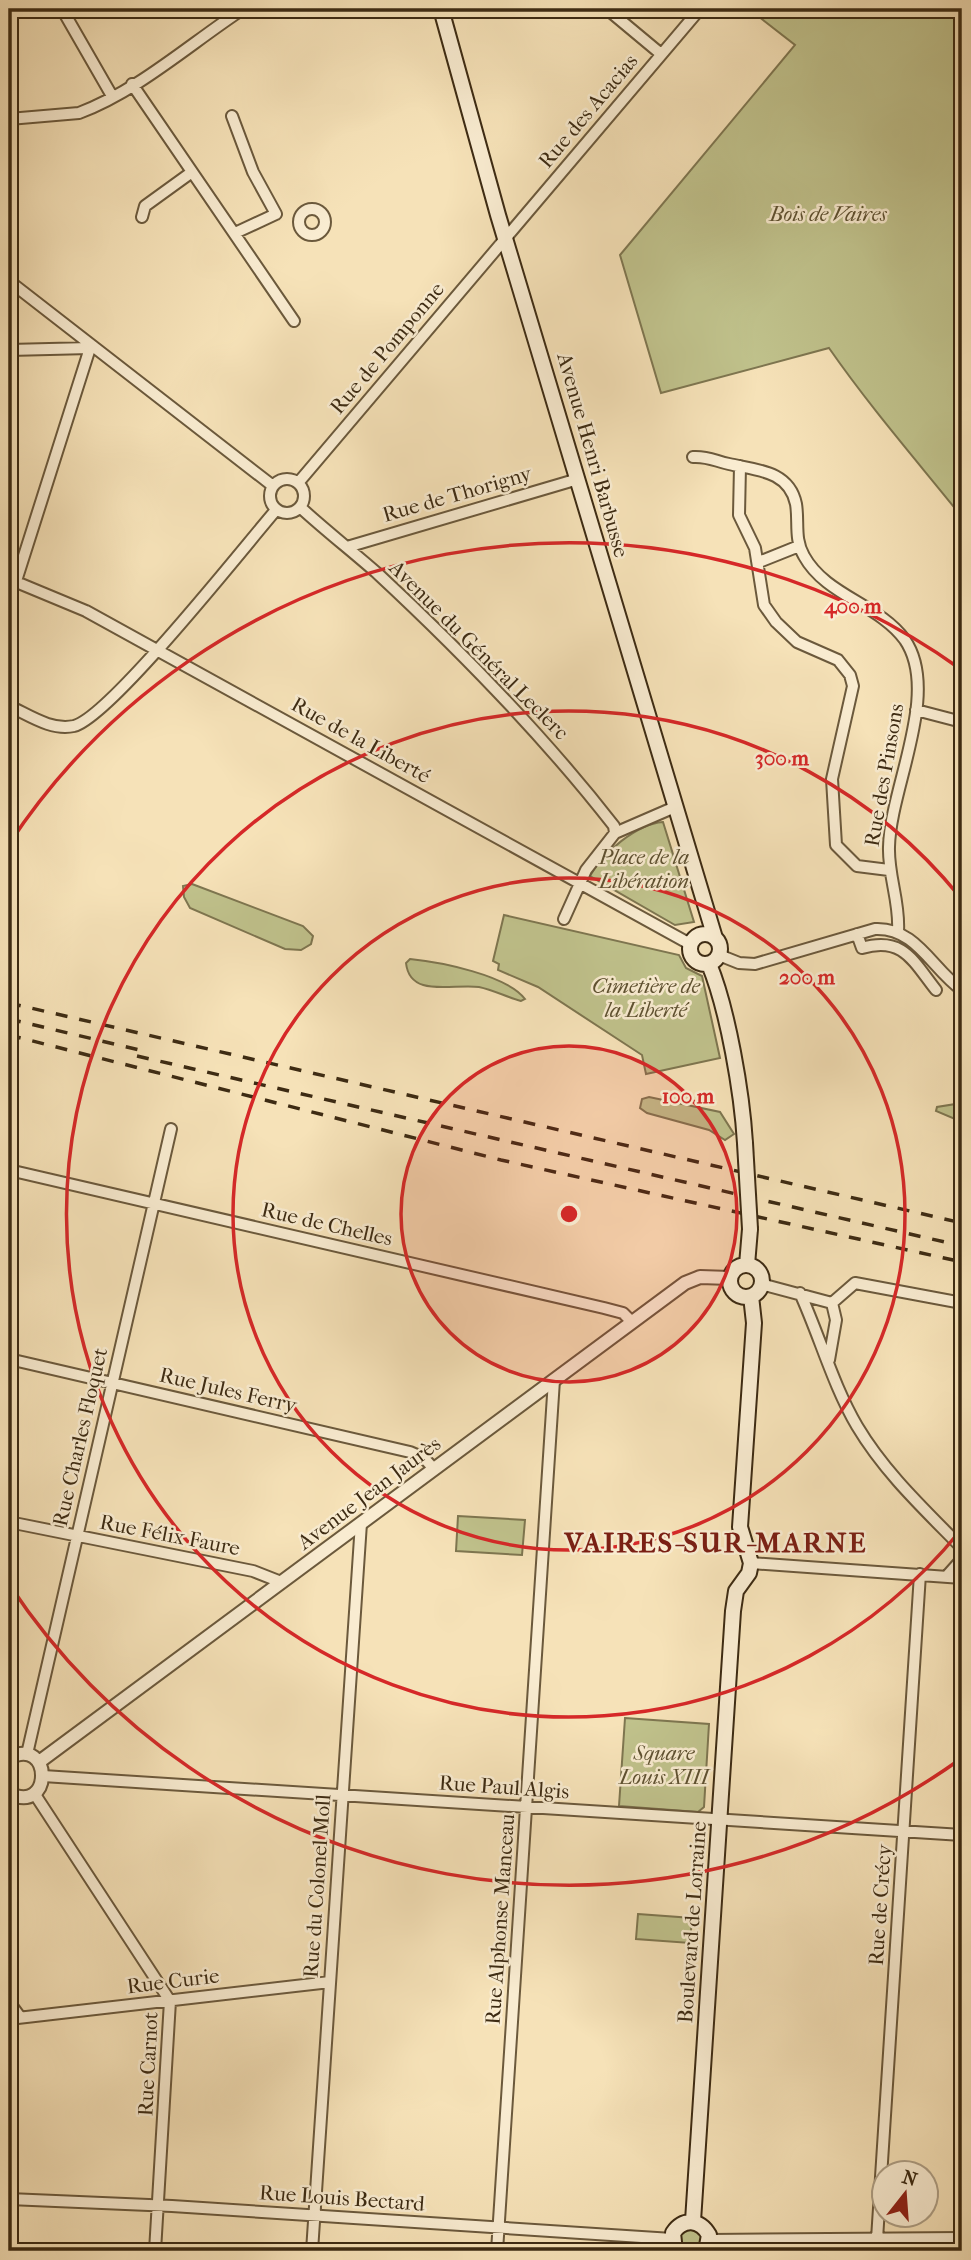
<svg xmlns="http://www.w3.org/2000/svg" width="971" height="2260" font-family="'IM FELL French Canon',serif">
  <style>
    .green { fill: #c0c28c; stroke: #7e7650; stroke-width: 2 }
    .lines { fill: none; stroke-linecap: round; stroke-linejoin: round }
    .minor-casing { stroke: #6b593c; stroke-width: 14 }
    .tertiary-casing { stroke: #6b593c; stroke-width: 16 }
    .secondary-casing { stroke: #3d2b13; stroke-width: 18 }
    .minor { stroke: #f9ecd1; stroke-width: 10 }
    .tertiary { stroke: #f9ecd1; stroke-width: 12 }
    .secondary { stroke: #f9ecd1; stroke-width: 14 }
    .rail { stroke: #3d2b13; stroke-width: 3.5; stroke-dasharray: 12 12; stroke-linecap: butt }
    .secondary-bridge-casing { stroke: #3d2b13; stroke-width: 18; stroke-linecap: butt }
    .secondary-bridge { stroke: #f9ecd1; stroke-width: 14 }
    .ring { fill: none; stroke: #d62828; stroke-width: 3.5 }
    .labels { text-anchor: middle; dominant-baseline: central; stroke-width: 5; stroke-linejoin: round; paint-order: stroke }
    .street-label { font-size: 21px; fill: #3d2b13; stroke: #f9ecd1 }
    .park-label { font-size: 21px; font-style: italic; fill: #5e5131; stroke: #f9ecd1 }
    .district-label { font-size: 28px; font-weight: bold; letter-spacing: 2px; fill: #7a1f14; stroke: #f9ecd1 }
    .centre { fill: #d62828; stroke: #f9ecd1; stroke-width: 3.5 }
    .ring-label { font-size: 21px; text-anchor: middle; font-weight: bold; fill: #d62828; stroke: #f9ecd1; stroke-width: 5; stroke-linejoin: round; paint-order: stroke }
  </style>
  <rect width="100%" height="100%" fill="#f6e2b8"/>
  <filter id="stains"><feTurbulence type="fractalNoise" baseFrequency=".00286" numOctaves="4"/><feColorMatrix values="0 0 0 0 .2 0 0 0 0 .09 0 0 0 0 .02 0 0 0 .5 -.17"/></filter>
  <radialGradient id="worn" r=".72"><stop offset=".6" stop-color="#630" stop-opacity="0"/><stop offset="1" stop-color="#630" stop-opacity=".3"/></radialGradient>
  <path class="green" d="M749,9h213v508c-45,-56 -92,-110 -133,-169l-168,45 -41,-138 175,-210z
    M663,822l31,100 -19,3 -85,-49c12,-23 47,-52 73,-54z
    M192,884l111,42 10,10 -2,8 -10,6 -16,-1 -95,-41 -6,-11 -1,-11z
    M504,915l175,40 7,13 16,8 18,82 -74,16 -4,-19 -104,-68 -40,-17 1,-6 -6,-3z
    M410,959c30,3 97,16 115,40l-4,2c-14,-4 -28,-11 -42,-14 -25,-4 -69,12 -73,-24z
    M649,1097l71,15 14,22 -9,6 -16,-10 -62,-17 -7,-5 2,-9z
    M962,1103v19l-26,-11 1,-4z
    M458,1516l67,4 -3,35 -66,-4z
    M625,1718l84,6 -5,83 -6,5 -79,-6z
    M638,1914l54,4 -2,25 -54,-4z
    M679 2240a12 12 0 1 1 24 0a12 12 0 1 1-24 0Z"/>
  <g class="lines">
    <defs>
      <path id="minor" d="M62,9l50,87
        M607,9l54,45
        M132,84l162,237
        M232,116l21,56 23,42 -41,19
        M9,119l70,-6c59,-22 112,-70 164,-104
        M299 222a13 13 0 1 1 26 0a13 13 0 1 1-26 0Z
        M142,217l3,-11 47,-34
        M9,281l264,205
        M9,350l81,-2 2,-2
        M693,457c15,-1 22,4 36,7 26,6 60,6 67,40 3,18 -2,35 8,52 22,40 75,48 101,84 36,53 -15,148 -16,207 -1,29 11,55 9,84
        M740,466l-1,49 16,33 9,57 12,17 21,20 41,18 12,15 3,11 -21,93 4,66 21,21 32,4
        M270 496a17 17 0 1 1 34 0a17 17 0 1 1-34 0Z
        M298,483l402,-474
        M300,507c25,23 52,44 77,66 85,79 166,162 237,253l1,7
        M347,547l231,-68
        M759,562l40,-16
        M9,579l77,32 604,333
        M16,581l74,-233
        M9,706c20,9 42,25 65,20 36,-9 170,-179 202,-216
        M916,710l46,12
        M564,919l22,-49 29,-37 60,-26
        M857,934l5,14c41,-12 51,13 74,42
        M719,955l20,8 16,1 120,-35c41,-2 57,40 87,61
        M9,1170l595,138 19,5 9,9
        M761,1284l71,19 4,17 -7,40
        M800,1293c20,44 33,92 57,133 28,47 67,83 105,122
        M832,1303l23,-20 107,20
        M9,1359l401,93 14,6 10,11
        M9,1522l244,49 28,11
        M751,1563l211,15
        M946,1577l16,-18
        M27,1754l144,-625
        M43,1776l919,59
        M34,1793l136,208 -15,250
        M9,2002l11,15
        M9,2019l321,-37
        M9,2199l163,7 500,33
        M877,2239l43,-665
        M710,2240l252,-2
        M312,2251l49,-728
        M497,2251l57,-871"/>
      <path id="tertiary" d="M9,1758c44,-23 44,58 0,35
        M39,1762l646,-479 15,-6 30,1"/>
      <path id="secondary" d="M441,9l57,206 217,723
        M690 949a15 15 0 1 1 30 0a15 15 0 1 1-30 0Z
        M709,964c19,46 33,129 36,179
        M747,1265l3,-36
        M730 1281a16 16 0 1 1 32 0a16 16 0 1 1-32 0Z
        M693,2221l40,-610 3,-20 13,-18 2,-10 -11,-36 14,-204 -3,-27
        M675,2251l-2,-18c10,-15 27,-14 36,2l-3,16"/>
    </defs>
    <use href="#minor" class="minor-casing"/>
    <use href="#tertiary" class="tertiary-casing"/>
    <use href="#secondary" class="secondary-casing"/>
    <use href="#minor" class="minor"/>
    <use href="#tertiary" class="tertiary"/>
    <use href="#secondary" class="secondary"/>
    <path class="rail" d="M9,1003l953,220
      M9,1019l139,33
      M9,1035l492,125 461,102
      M137,1056l825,190"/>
    <defs>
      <path id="secondary-bridge" d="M745,1143l5,86"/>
    </defs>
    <use href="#secondary-bridge" class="secondary-bridge-casing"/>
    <use href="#secondary-bridge" class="secondary-bridge"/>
  </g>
  <circle cx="569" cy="1214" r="168" fill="#d62828" fill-opacity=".12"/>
  <g class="ring">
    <circle cx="569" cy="1214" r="168"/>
    <circle cx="569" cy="1214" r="336"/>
    <path d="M960 1531A503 503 0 1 1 960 897"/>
    <path d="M959 1760A671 671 0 0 1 9 1584M9 844A671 671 0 0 1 959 668"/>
  </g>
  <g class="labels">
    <g class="street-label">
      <text transform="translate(588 111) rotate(-50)">Rue des Acacias</text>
      <text transform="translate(387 348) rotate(-50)">Rue de Pomponne</text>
      <text transform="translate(593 455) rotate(74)">Avenue Henri Barbusse</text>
      <text transform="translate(457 494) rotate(-16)">Rue de Thorigny</text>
      <text transform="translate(479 650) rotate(45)">Avenue du Général Leclerc</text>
      <text transform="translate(361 740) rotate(29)">Rue de la Liberté</text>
      <text transform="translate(884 775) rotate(-80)">Rue des Pinsons</text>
      <text transform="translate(327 1224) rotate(13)">Rue de Chelles</text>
      <text transform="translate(228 1390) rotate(13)">Rue Jules Ferry</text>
      <text transform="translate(80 1437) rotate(-77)">Rue Charles Floquet</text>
      <text transform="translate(369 1493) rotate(-37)">Avenue Jean Jaurès</text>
      <text transform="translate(170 1535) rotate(11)">Rue Félix Faure</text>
      <text transform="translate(504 1787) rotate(4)">Rue Paul Algis</text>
      <text transform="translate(317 1886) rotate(-86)">Rue du Colonel Moll</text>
      <text transform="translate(880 1905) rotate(-86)">Rue de Crécy</text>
      <text transform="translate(500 1919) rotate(-86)">Rue Alphonse Manceau</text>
      <text transform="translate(692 1922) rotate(-86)">Boulevard de Lorraine</text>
      <text transform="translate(173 1981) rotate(-7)">Rue Curie</text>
      <text transform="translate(148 2064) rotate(-87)">Rue Carnot</text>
      <text transform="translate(342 2198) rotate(4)">Rue Louis Bectard</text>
    </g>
    <g class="park-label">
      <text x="828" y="214">Bois de Vaires</text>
      <text x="644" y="857">Place de la<tspan x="644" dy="24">Libération</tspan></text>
      <text x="646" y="986">Cimetière de<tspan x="646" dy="24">la Liberté</tspan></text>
      <text x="664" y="1753">Square<tspan x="664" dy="24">Louis XIII</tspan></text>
    </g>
    <g class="district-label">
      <text x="716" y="1542">VAIRES-SUR-MARNE</text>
    </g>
  </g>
  <circle cx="569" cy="1214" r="10" class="centre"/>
  <g class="ring-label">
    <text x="853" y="613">400 m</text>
    <text x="782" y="765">300 m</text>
    <text x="807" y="984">200 m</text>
    <text x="688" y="1103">100 m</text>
  </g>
  <rect width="971" height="2260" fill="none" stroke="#f6e2b8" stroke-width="35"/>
  <rect x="10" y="10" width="950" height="2239" fill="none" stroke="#3d2b13" stroke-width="3.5"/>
  <rect x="18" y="18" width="936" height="2225" fill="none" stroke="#3d2b13" stroke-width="2"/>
  <g transform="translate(905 2194) rotate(17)"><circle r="33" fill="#f9ecd1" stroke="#ae9f85" stroke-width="2"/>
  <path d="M0-5L12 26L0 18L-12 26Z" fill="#8f2418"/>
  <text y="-10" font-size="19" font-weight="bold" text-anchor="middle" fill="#3d2b13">N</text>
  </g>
  <rect width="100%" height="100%" filter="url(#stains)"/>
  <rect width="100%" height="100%" fill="url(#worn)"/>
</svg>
